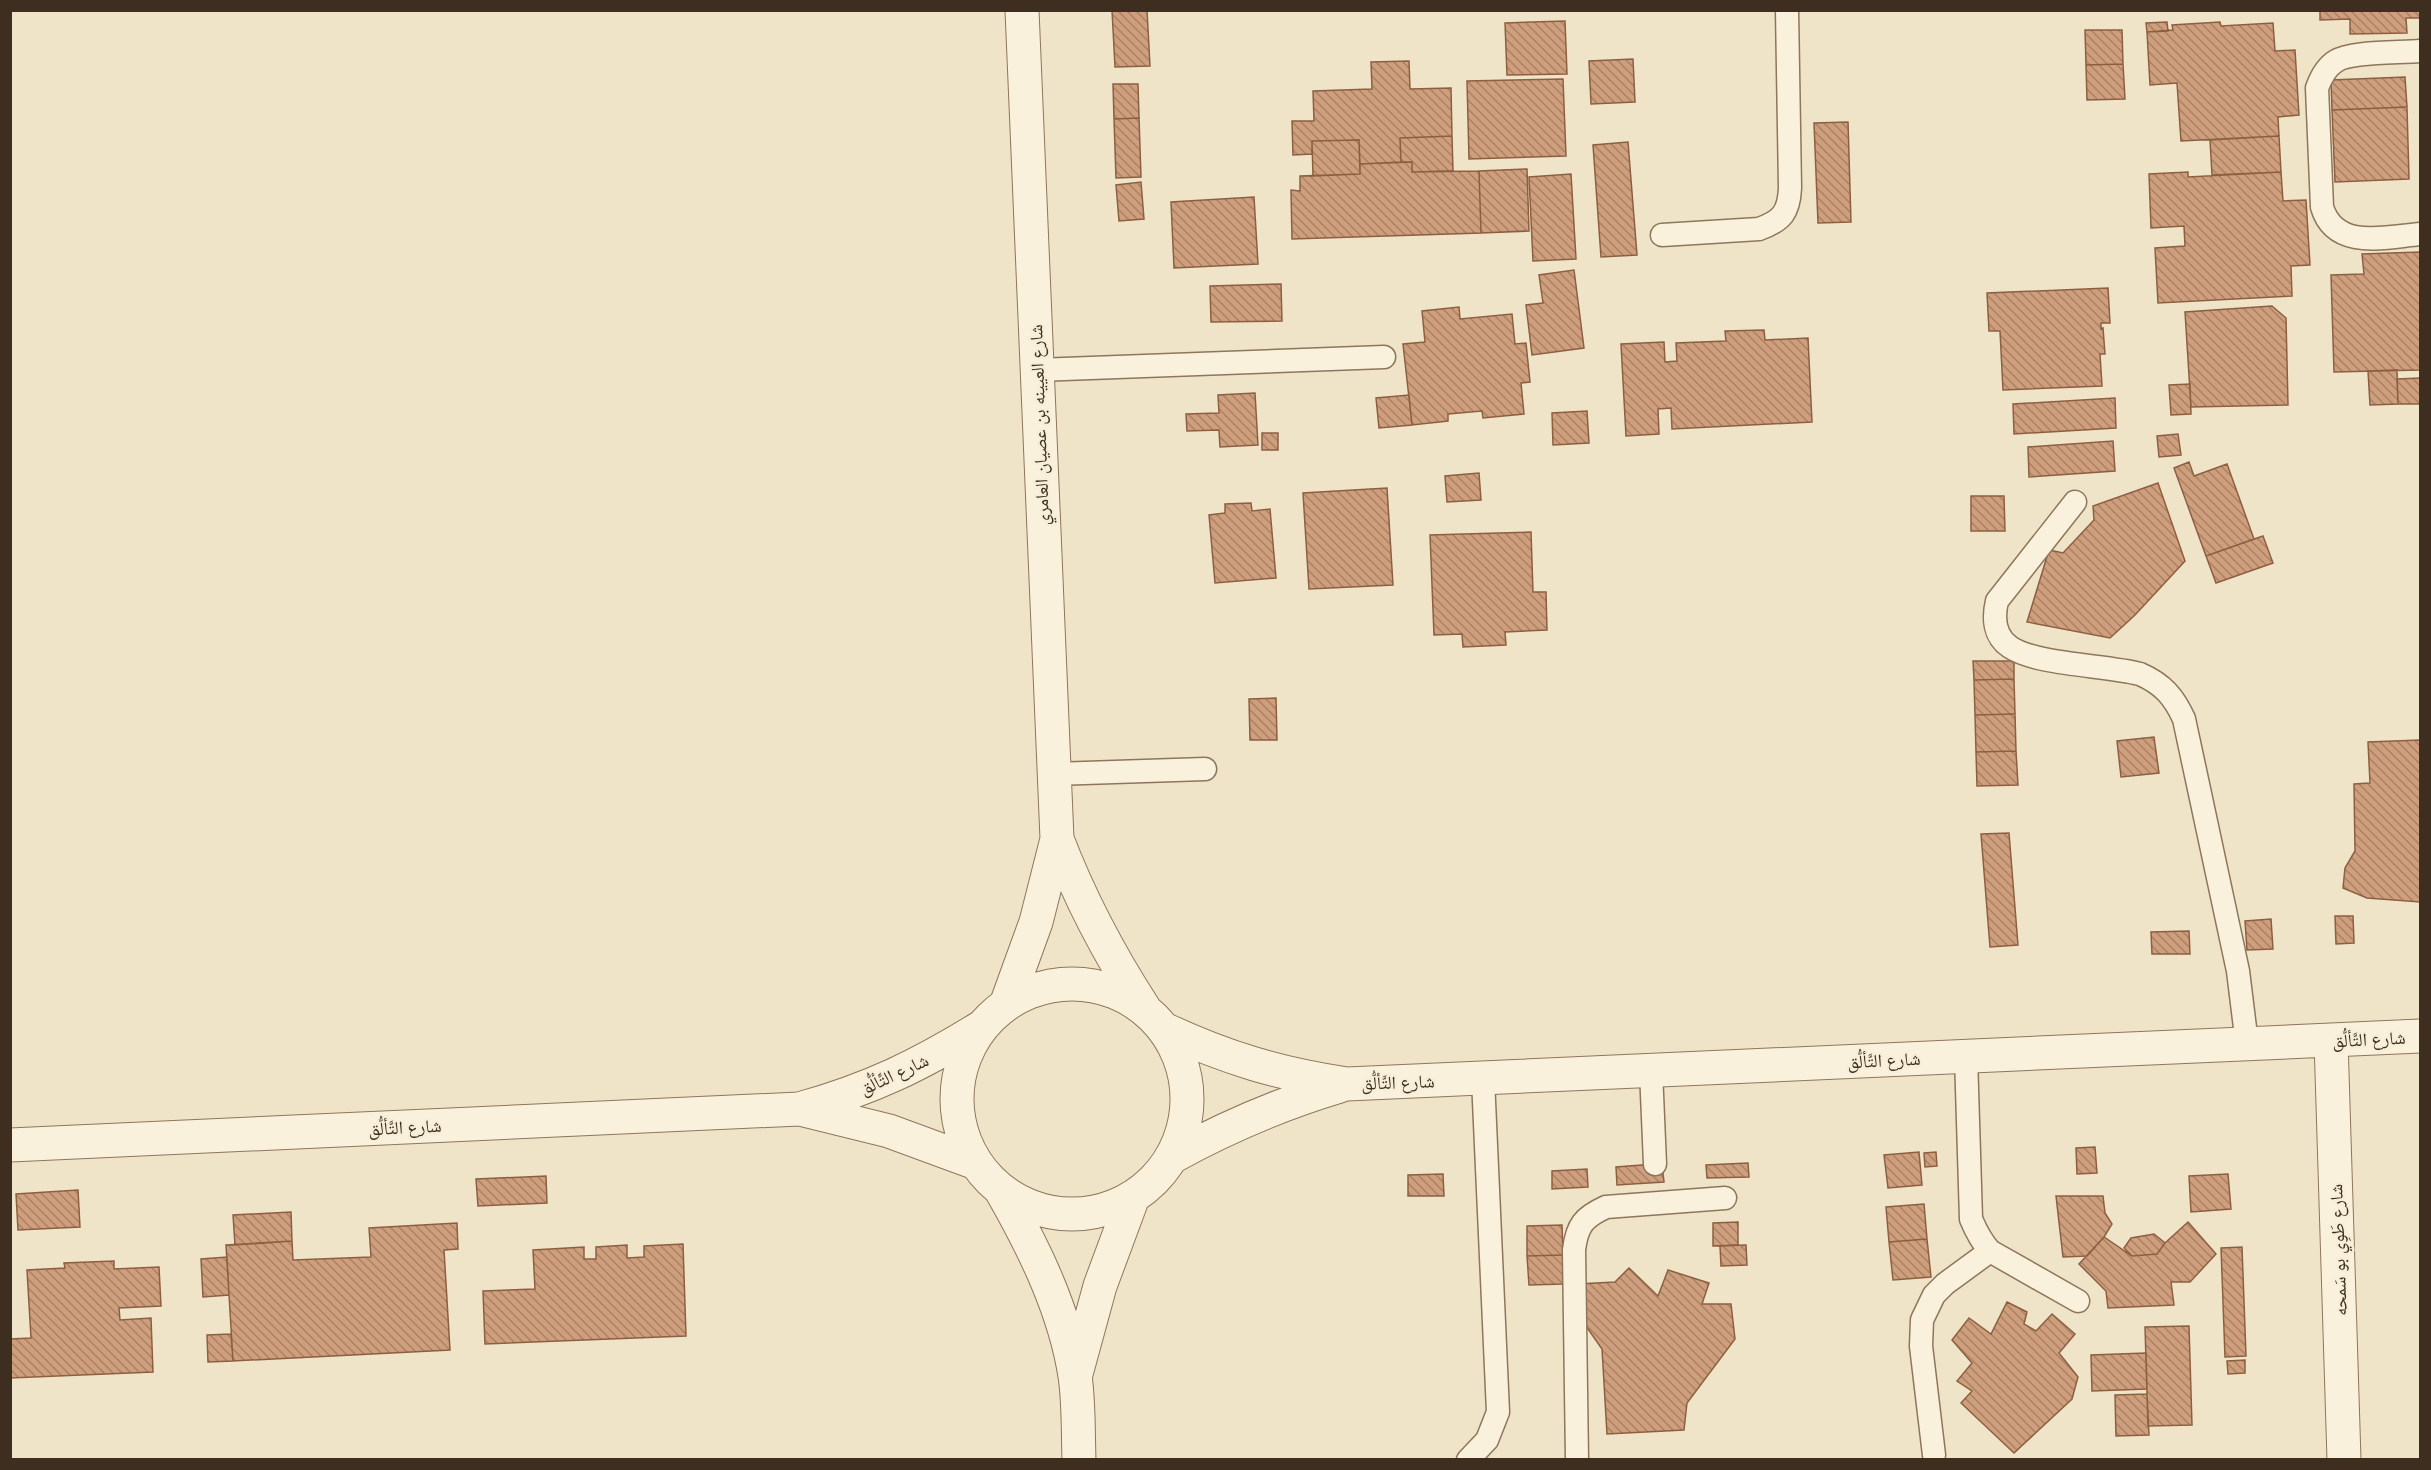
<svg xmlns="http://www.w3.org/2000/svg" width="2431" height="1470" font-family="'Roboto Serif','Noto Naskh Arabic',serif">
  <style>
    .building { fill: url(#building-back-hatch); stroke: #8d5f41; stroke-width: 1.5 }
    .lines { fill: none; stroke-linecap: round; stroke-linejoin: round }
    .lane-casing { stroke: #8d765c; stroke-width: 25 }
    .street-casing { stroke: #8d765c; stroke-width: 35 }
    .lane { stroke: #faf1dc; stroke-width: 22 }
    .street { stroke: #faf1dc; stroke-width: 33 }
    .labels { text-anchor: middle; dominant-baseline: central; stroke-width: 5; stroke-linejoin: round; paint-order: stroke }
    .street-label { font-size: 18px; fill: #3d2e20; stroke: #f7eed8 }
  </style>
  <defs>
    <pattern id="building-back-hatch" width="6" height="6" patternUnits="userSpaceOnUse" patternTransform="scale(1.5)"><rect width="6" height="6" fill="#cf9f7d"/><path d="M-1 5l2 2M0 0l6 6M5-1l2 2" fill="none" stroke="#a98266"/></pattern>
  </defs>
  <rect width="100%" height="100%" fill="#f0e4c8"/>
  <path class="building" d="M1112,10h35l3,56 -35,1z
    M2320,10h100v8h-14l1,15 -57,1v-15l-30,1z
    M1565,21l2,53 -60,1 -2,-52z
    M2167,22l1,9 -21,1 -1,-9z
    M2220,22l1,4 52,-3 2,28 20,-1 4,65 -21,2 1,19 -98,5 -4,-58 -27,2 -3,-53 26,-2 -1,-5z
    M2085,30h37l1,34 -37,1z
    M1633,59l2,43 -44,2 -2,-43z
    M1409,61l1,28 41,-1 1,48 -52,2 1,24 -41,2 -1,-24 -47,1v13l-19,1 -1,-34h22l-1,-30 59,-2 -1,-27z
    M2123,64l2,35 -38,1 -1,-35z
    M2405,77l2,30 -75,3 -1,-30z
    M1563,79l3,77 -97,3 -2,-78z
    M1113,84h25l1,34 -25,1z
    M2407,107l2,72 -74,3 -3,-72z
    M1139,118l2,59 -25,1 -2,-59z
    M1848,122l3,100 -33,1 -4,-100z
    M1452,136l1,35 -41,1v-10h-11l-1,-24z
    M2279,136l2,36 -69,3 -2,-35z
    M1359,140l1,34 -47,2 -1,-35z
    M1628,142l9,113 -36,2 -8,-112z
    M1412,162v10l67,-1 2,62 -189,6 -1,-49 9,1v-15l60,-2v-10z
    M1527,169l2,62 -48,2 -2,-62z
    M2188,172v5l93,-5 2,29 23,-1 4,65 -19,1 1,30 -134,7 -3,-55 30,-2 -1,-20 -33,2 -2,-54z
    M1571,174l5,85 -43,2 -4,-84z
    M1141,182l3,37 -25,2 -3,-36z
    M1254,197l4,67 -84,4 -3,-66z
    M2420,252v118l-86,2 -3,-97 33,-1 -2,-20z
    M1574,270l10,78 -52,7 -6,-50 17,-2 -4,-28z
    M1281,284l1,37 -71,1 -1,-36z
    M2108,288l2,35h-9v6l2,-1 2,26h-5l2,32 -99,4 -3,-59h-11l-2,-38z
    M2272,306l14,12 2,87 -97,2 -6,-95z
    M1459,307l1,12 52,-5 3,30 11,-1 4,39 -9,1 3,31 -41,4 -1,-7 -34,3v7l-36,4 -9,-81 22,-2 -3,-31z
    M1764,330l1,10 43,-2 4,84 -140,7 -1,-21 -13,1 1,25 -33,2 -5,-92 43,-2 1,20 12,-1 -1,-18 50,-2 -1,-10z
    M2397,370l1,34 -28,1 -2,-34z
    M2420,378v26h-22l-1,-25z
    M2190,384l1,30 -20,1 -2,-30z
    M1255,393l3,52 -38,2 -1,-17 -32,1 -1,-17 33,-1 -1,-18z
    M1409,395l3,30 -33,3 -3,-30z
    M2115,398l1,30 -102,6 -1,-30z
    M1587,411l2,32 -36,2 -1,-32z
    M1262,433h16v17h-16z
    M2178,434l3,21 -22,2 -2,-21z
    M2113,441l2,30 -86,6 -1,-30z
    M2189,462l5,14 33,-12 27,75 -48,17 -32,-88z
    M1479,473l2,27 -34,2 -2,-26z
    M2158,483l27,78 -50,54 -25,23 -83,-16 22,-72 14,3 31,-33 -1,-14z
    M1387,488l6,97 -84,4 -6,-96z
    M1971,496h33l1,35h-34z
    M1251,503l1,8 18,-2 6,69 -61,5 -6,-68 16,-2v-9z
    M1531,532l2,60h13l1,38 -42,2 1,13 -43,2 -1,-13 -28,1 -4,-100z
    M2263,536l10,27 -57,20 -10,-27z
    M1973,661h41v18l-40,1z
    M2014,679l1,35 -40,1 -1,-35z
    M1276,698l1,42h-27l-1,-41z
    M2015,714l1,37 -40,1 -1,-37z
    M2154,737l5,36 -38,4 -4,-36z
    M2420,740v162l-53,-4 -24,-10 2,-20 10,-17 -1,-67 16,-1 -2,-41z
    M2016,751l2,34 -41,1 -1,-34z
    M2009,833l9,112 -28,2 -9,-113z
    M2335,916h18l1,27 -18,1z
    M2271,919l2,30 -26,1 -2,-29z
    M2189,931l1,23h-38l-1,-22z
    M2095,1147l2,26 -20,1 -1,-26z
    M1919,1152l3,33 -34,3 -4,-33z
    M1936,1152l1,14 -12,1 -1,-14z
    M1748,1163l1,14 -42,1 -1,-13z
    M1655,1164h7l2,18 -47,3 -1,-18z
    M1587,1169l1,18 -36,2v-18z
    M1443,1174l1,22h-36v-21z
    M2228,1174l3,35 -40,3 -2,-36z
    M546,1176l1,27 -69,3 -2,-27z
    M78,1190l2,37 -62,3 -2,-36z
    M2056,1196h47l2,17 7,11 -8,13 -17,19 -24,1z
    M1924,1204l3,35 -38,3 -3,-35z
    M291,1212l1,29 -57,4 -2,-30z
    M1738,1222v23l-25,1v-23z
    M2188,1222l28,32 -26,28h-19l3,23 -66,3 -2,-17 -27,-27 25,-27 28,19 25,-2 8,-11z
    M457,1223l1,26 -14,1 6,100 -217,11 -7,-116 66,-4 1,19 78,-3 -2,-29z
    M1562,1225l1,30 -36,1v-30z
    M2154,1234l11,9 -8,11 -25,2 -8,-8 7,-10z
    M1927,1239l4,38 -38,3 -4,-38z
    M683,1244l3,92 -201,8 -2,-53 52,-2 -2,-39 51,-3v12h12v-12l31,-2v13l17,-1v-11z
    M1746,1245l1,20 -26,1 -1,-20z
    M2242,1247l4,109 -21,1 -4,-109z
    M1563,1255l1,29 -35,1 -2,-29z
    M227,1257l2,38 -26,2 -2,-38z
    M114,1261v8l45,-2 2,39 -42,2 1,12 31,-2 2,54 -143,6v-39l21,-1 -4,-68 38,-2 -1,-5z
    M1629,1268l29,28 10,-26 41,13 -7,21h29l4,35 -48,64 -3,27 -77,4 -5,-85 -23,-33 -1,-32 37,-2z
    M2007,1302l20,10 -3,12 12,7 16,-17 23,20 -16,19 19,24 -6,22 -58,54 -53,-50 11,-12 -15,-10 15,-18 -20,-23 17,-22 22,16z
    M2189,1326l3,99 -44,1 -3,-99z
    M231,1334l2,27 -25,1 -1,-27z
    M2146,1353l1,36 -55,2 -1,-36z
    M2245,1360v13l-17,1 -1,-13z
    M2147,1394l2,41 -33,1 -1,-41z"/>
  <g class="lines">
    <defs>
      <path id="lane" d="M2420,51c-20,2 -69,0 -84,10 -10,6 -15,16 -19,27l5,119c13,44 64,30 98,27
        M1662,235l97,-6c23,-8 30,-17 31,-41l-3,-178
        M1037,370l347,-13
        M2075,502l-78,99c-4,17 -3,35 13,46 27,18 95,18 130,27 23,10 34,23 44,45l54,252 9,73
        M1054,774l151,-5
        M1966,1056l5,163c5,12 10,22 19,32l88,50
        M1651,1071l4,93
        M1934,1455l-13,-109 1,-26 12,-25 11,-11 45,-33
        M1468,1460l19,-20 11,-28 -15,-333
        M1577,1460l-3,-210c3,-25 10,-33 32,-43l119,-9"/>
      <path id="street" d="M1057,839c23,60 52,115 87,169
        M957 1099a115 115 0 1 1 230 0a115 115 0 1 1-230 0Z
        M1007,1002l29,-80 21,-83 -35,-829
        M1164,1029c62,29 115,45 183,55l1073,-48
        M2331,1040l13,420
        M804,1110l85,21 87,32
        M10,1145l789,-36c72,-20 121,-44 184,-83
        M1172,1157c54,-30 108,-53 168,-71
        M1002,1192c32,56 63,119 73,184 4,27 3,56 4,84
        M1076,1374l24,-88 33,-89"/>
    </defs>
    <use href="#lane" class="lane-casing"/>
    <use href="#street" class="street-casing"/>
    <use href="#lane" class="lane"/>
    <use href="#street" class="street"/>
  </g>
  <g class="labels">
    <g class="street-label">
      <text transform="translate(1039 425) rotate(-92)">شارع العيينه بن عصيان العامري</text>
      <text transform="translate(2369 1039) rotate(-3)">شارع التَّألُّق</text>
      <text transform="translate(1884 1060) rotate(-3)">شارع التَّألُّق</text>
      <text transform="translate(894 1074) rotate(-25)">شارع التَّألُّق</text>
      <text transform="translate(1398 1082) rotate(-2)">شارع التَّألُّق</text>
      <text transform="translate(405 1127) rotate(-3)">شارع التَّألُّق</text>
      <text transform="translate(2338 1250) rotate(-92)">شارع طَوِي بو سَمحه</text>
    </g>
  </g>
  <rect width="2431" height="1470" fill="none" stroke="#3d2e20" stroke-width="24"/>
</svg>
